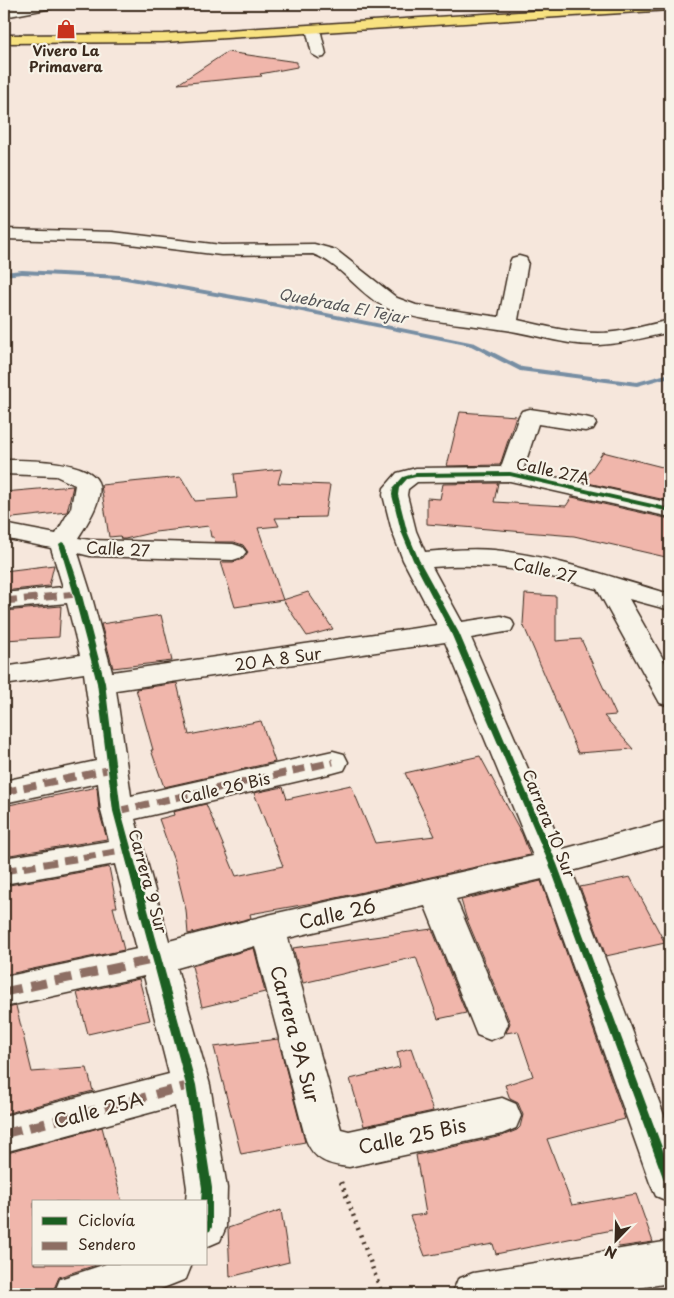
<svg xmlns="http://www.w3.org/2000/svg" width="674" height="1298" font-family="'Playpen Sans',sans-serif">
  <style>
    .lines { fill: none; stroke-linecap: round; stroke-linejoin: round }
    .stream { fill: #778ea3; fill-rule: evenodd }
    .building { fill: #f0b6ab; stroke: #3b2a1e }
    .minor-casing { stroke: #3b2a1e; stroke-width: 3 }
    .highway-casing { stroke: #3b2a1e; stroke-width: 3 }
    .path { stroke: #3b2a1e; stroke-width: 4.5; stroke-dasharray: 2 5; stroke-linecap: butt }
    .minor { fill: #f7f3e8; fill-rule: evenodd }
    .highway { fill: #f8e281; fill-rule: evenodd }
    .quiet-far1 { stroke: #8d6e63; stroke-width: 7; stroke-dasharray: 13 7; stroke-linecap: butt }
    .quiet { stroke: #8d6e63; stroke-width: 9; stroke-dasharray: 17 9; stroke-linecap: butt }
    .cycleway-casing { stroke: #f7f3e8; stroke-width: 3 }
    .cycleway { fill: #1b5e20; fill-rule: evenodd }
    .labels { text-anchor: middle; dominant-baseline: central; stroke-width: 4.5; stroke-linejoin: round; paint-order: stroke }
    .far-poi-label { font-size: 14px; font-weight: bold; fill: #3b2a1e; stroke: #f7f3e8 }
    .far-water-label { font-size: 15px; font-style: italic; fill: #545456; stroke: #f7f3e8 }
    .street-label { font-size: 16px; fill: #3b2a1e; stroke: #f7f3e8 }
    .near-street-label { font-size: 19px; fill: #3b2a1e; stroke: #f7f3e8 }
  </style>
  <rect width="100%" height="100%" fill="#f6e7dc"/>
  <filter id="ink" filterUnits="userSpaceOnUse"><feTurbulence type="fractalNoise" baseFrequency=".02" numOctaves="2"/><feDisplacementMap in="SourceGraphic" scale="10" xChannelSelector="R" yChannelSelector="G"/><feConvolveMatrix kernelMatrix="1 2 1 2 8 2 1 2 1" color-interpolation-filters="sRGB"/></filter>
  <g filter="url(#ink)">
    <g class="lines">
      <path class="stream" d="M22,270l98,5 157,28 198,40 47,24 115,15 33,-9v4l-33,9 -117,-15 -49,-25 -194,-39 -157,-28 -98,-5 -18,2v-4z"/>
    </g>
    <path class="building" d="M227,52l70,10v5l-37,7 2,2 -84,8z
      M460,412l56,4 -16,49 -53,1z
      M603,452l67,17v32l-87,-19z
      M282,469l-4,14 52,2 -5,32 -50,1 4,8 -21,2 25,72 -48,7 -14,-45h12l10,-3 5,-7 -5,-7 -9,-3h-19l-1,-5h-3l-2,-11 -54,6 -30,7h-4l-1,-3 -11,1 -8,-52 80,-8 14,24 42,-3 -3,-24z
      M498,483l-4,19 72,4 6,-9 98,22v39l-96,-22 -147,-12v-26l13,1 3,-15z
      M73,486l-6,26 -63,7v-27z
      M54,565l-5,21 -45,5v-20z
      M308,592l25,37 -26,7 -24,-36z
      M525,594l31,2v45l25,-2 35,76 -12,1 29,33 -55,4 -55,-129z
      M61,606l-2,31 -55,3v-29z
      M161,615l11,46 -59,7 -12,-44z
      M177,683l12,52 72,-14 14,41 -111,25 -13,-37h2l-17,-61z
      M480,756l42,78 8,21 -212,47 -68,12 1,4 -63,16 -2,-24 -12,-49 -15,-42 15,-4 -1,-3 33,-8 30,72 47,-10 -29,-73 29,-6 4,12 64,-14 24,58 60,-7 -30,-63z
      M97,787l2,24 8,28 -103,17v-50z
      M109,867l8,40h-4l11,43 -120,25v-89z
      M630,877l35,66 -59,13 -26,-69z
      M541,881l84,238 -78,20 25,66 64,-11 17,48 -34,5 -7,-17 -116,24 -3,-10 -68,12 -15,-40 16,-2 -10,-59 86,-19 15,-6 3,-3 3,-12 -5,-12 -8,-4 -5,-14 28,-9 -15,-45 -12,2 4,-10 -44,-106 -5,-17z
      M432,929l34,84 -28,6 -22,-62 -113,26 -10,-35z
      M254,948l11,44 -63,15 -10,-41z
      M139,979l11,41 -62,14 -11,-41z
      M16,1006l16,66 55,-4 6,23 -89,23v-105z
      M278,1039l27,103 -64,12 -27,-107z
      M411,1048l22,63 -69,15 -14,-47 50,-12 -3,-15z
      M102,1127l20,75h-88v62h65l-40,13 -6,14 -10,3h-37l-2,-140z
      M281,1210l8,52 -59,15 -2,-49z"/>
    <g class="lines">
      <defs>
        <path id="minor" d="M33,4h25l-6,4 -48,9v-8z
          M314,29l7,4 5,21 -2,3 -5,1 -7,-4 -5,-21z
          M4,229l109,3 108,13 93,-1 22,6 61,48 19,7 83,12 11,-55 2,-4 7,-2 7,2 2,4 -10,58c26,6 53,13 80,13 24,0 49,-8 72,-13v12c-23,5 -47,12 -71,13 -32,1 -62,-10 -93,-15 -34,-6 -95,-8 -123,-24 -26,-14 -42,-42 -70,-52l-92,1 -108,-13 -109,-3z
          M530,409l55,8 8,2 3,5 -3,5 -8,2 -47,-7 -15,46 147,33v14l-160,-36 -93,1 -9,7 -1,6 9,36 9,21c23,-2 46,-4 69,-2 60,6 119,28 176,44v16l-41,-11 41,72v35l-10,-3 -63,-114c-59,-17 -102,-27 -165,-22l30,55 39,-6 10,3 3,6 -3,6 -40,7 92,211 107,-29v24l-98,27 98,260v71l-14,-6 -6,-13 -108,-304 -86,20 52,125 -5,11 -13,5 -13,-5 -52,-129 -137,32 53,191 8,2 153,-33 14,6 5,12 -5,12 -14,6 -153,33c-21,-2 -35,-7 -43,-27l-51,-194 -78,22 33,117 17,103 -1,39 -6,14 -14,6v-45h-20l1,-14 -12,-82 -171,46v-36l165,-42 -25,-98 -140,31v-30l133,-28 -22,-85 -111,20v-26l105,-17 -8,-30 -3,-28 -94,20v-22l92,-20 -12,-88 -80,12v-18l76,-12 -13,-52 -63,6v-16l59,-6 -12,-39 -47,-10v-14l52,10 15,-26 4,-23 -19,-9 -52,-2v-14c20,0 84,-1 94,22 7,16 -12,43 -20,56l12,2 143,4 9,3 4,5 -4,5 -9,3 -143,-4 -12,-3 13,41 21,78 325,-47 -34,-65 -11,-29 -9,-36 1,-7 13,-15 19,-5 85,-1 18,-51 3,-5zM445,642l88,214 -265,59 -99,26 -34,-122 198,-46 11,-3 4,-8 -4,-8 -11,-3 -202,45 -15,-106z
          M670,1241v42l-70,11h-148l6,-15 15,-6z
          M106,1264h86l-6,15 -38,15h-94l6,-15z"/>
        <path id="highway" d="M646,4h24v6l-507,32 -159,1v-8l159,-1z"/>
      </defs>
      <use href="#minor" class="minor-casing"/>
      <use href="#highway" class="highway-casing"/>
      <path class="path" d="M341,1182l41,112"/>
      <use href="#minor" class="minor"/>
      <use href="#highway" class="highway"/>
      <path class="quiet-far1" d="M4,601l74,-7
        M4,792l108,-23
        M117,811l216,-49
        M4,871l123,-21"/>
      <path class="quiet" d="M4,992l152,-33
        M4,1134l187,-49"/>
      <defs>
        <path id="cycleway" d="M510,472l160,36v4l-160,-36 -94,1 -9,2 -8,9 -1,7 9,36 12,29 40,73 98,231 113,305v19l-4,-1 -1,-4 -116,-319 -98,-231 -38,-73 -12,-29 -9,-36 1,-7 10,-11 13,-4z
          M62,542l3,2 15,44 25,95 16,128 75,274 16,103v39l-2,4 -4,1v-30h-5l1,-14 -16,-103 -73,-274 -16,-128 -25,-95 -13,-44z"/>
      </defs>
      <use href="#cycleway" class="cycleway-casing"/>
      <use href="#cycleway" class="cycleway"/>
    </g>
  </g>
  <defs>
    <symbol id="shop-bare" viewBox="-9 -9 18 18"><path d="M-5-2.5h2.3a2.7 3.5 0 0 1 5.4 0H5L5.5 6h-11ZM-1.5-2.5h3a1.5 2.3 0 0 0-3 0Z" fill="#c8321e" stroke="#f7f3e8" stroke-width="2.5" paint-order="stroke"/></symbol>
  </defs>
  <g fill-rule="evenodd">
    <use href="#shop-bare" x="52" y="15" width="28" height="28"/>
  </g>
  <g class="labels">
    <g class="far-poi-label">
      <text x="66" y="50">Vivero La<tspan x="66" dy="16">Primavera</tspan></text>
    </g>
    <g class="far-water-label">
      <text transform="translate(343 305) rotate(11)">Quebrada El Tejar</text>
    </g>
    <g class="street-label">
      <text transform="translate(553 470) rotate(12)">Calle 27A</text>
      <text transform="translate(118 548) rotate(3)">Calle 27</text>
      <text transform="translate(545 569) rotate(13)">Calle 27</text>
      <text transform="translate(278 658) rotate(-8)">20 A 8 Sur</text>
      <text transform="translate(225 787) rotate(-13)">Calle 26 Bis</text>
      <text transform="translate(550 823) rotate(68)">Carrera 10 Sur</text>
      <text transform="translate(149 881) rotate(75)">Carrera 9 Sur</text>
    </g>
    <g class="near-street-label">
      <text transform="translate(337 913) rotate(-13)">Calle 26</text>
      <text transform="translate(296 1034) rotate(75)">Carrera 9A Sur</text>
      <text transform="translate(98 1109) rotate(-15)">Calle 25A</text>
      <text transform="translate(412 1135) rotate(-12)">Calle 25 Bis</text>
    </g>
  </g>
  <rect width="674" height="1298" fill="none" stroke="#f7f3e8" stroke-width="20"/>
  <rect x="10" y="10" width="654" height="1278" fill="none" stroke="#3b2a1e" stroke-width="2" filter="url(#ink)"/>
  <rect x="32" y="1200" width="175" height="65" fill="#f7f3e8" stroke="#aca397"/>
  <rect x="42" y="1217" width="25" height="8" fill="#1b5e20" stroke="#aca397"/>
  <text x="78" y="1226" font-size="15" fill="#3b2a1e">Ciclovía</text>
  <rect x="42" y="1242" width="25" height="8" fill="#8d6e63" stroke="#aca397"/>
  <text x="78" y="1250" font-size="15" fill="#3b2a1e">Sendero</text>
  <g transform="translate(616 1240) rotate(203)" stroke="#f7f3e8" stroke-width="4" paint-order="stroke">
  <path d="M0-4L9 19L0 12L-9 19Z" fill="#3b2a1e"/>
  <text y="-8" font-size="14" font-weight="bold" text-anchor="middle" fill="#3b2a1e">N</text>
  </g>
</svg>
